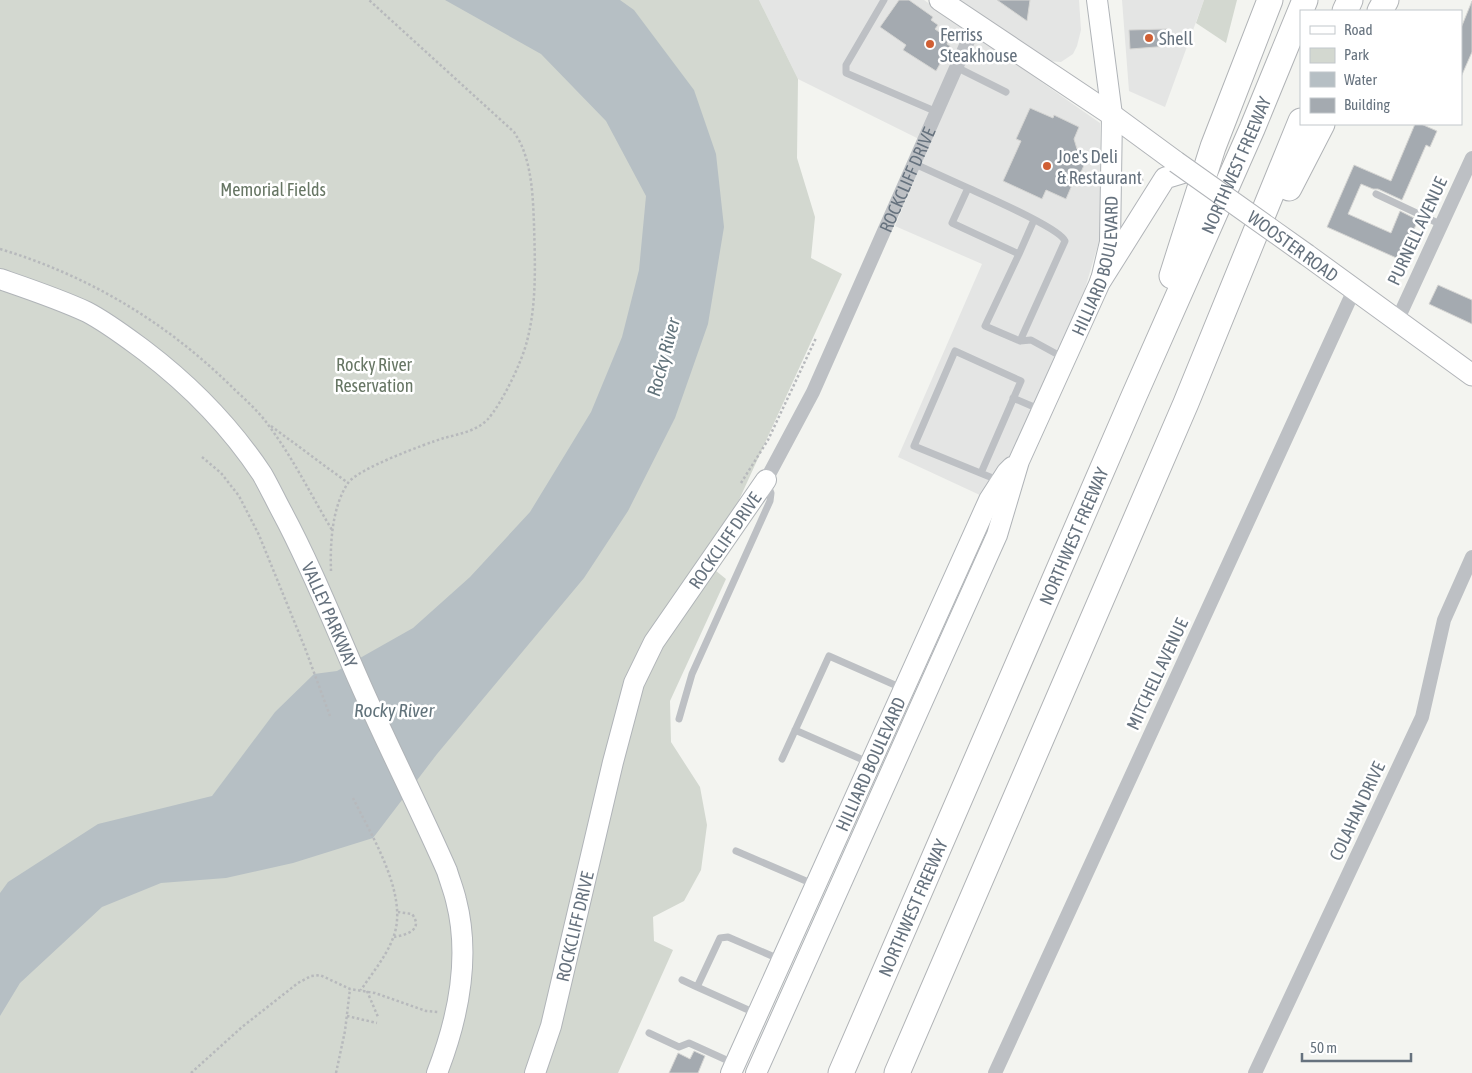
<svg xmlns="http://www.w3.org/2000/svg" width="1472" height="1073" font-family="'Asap Condensed',sans-serif">
  <style>
    .built { fill: #e4e5e4 }
    .green { fill: #d3d8d0 }
    .water { fill: #b6bfc4 }
    .building { fill: #a4aab0; stroke: #d5d5d3 }
    .lines { fill: none; stroke-linecap: round; stroke-linejoin: round }
    .secondary-casing { stroke: #b0b4b8; stroke-width: 22 }
    .primary-casing { stroke: #b1b4b8; stroke-width: 23 }
    .highway-casing { stroke: #b0b3b6; stroke-width: 27 }
    .path { stroke: #b7b9bc; stroke-width: 2.5; stroke-dasharray: 2.5 2.5; stroke-linecap: butt }
    .lane { stroke: #bdc0c4; stroke-width: 7 }
    .street { stroke: #bdc0c4; stroke-width: 14 }
    .secondary { stroke: #fff; stroke-width: 20 }
    .primary { stroke: #fff; stroke-width: 21 }
    .highway { stroke: #fff; stroke-width: 25 }
    .primary-bridge-casing { stroke: #b1b4b8; stroke-width: 23; stroke-linecap: butt }
    .primary-bridge { stroke: #fff; stroke-width: 21 }
    .poi-dot { fill: #d05f34; stroke: #fff; stroke-width: 2 }
    .labels { text-anchor: middle; dominant-baseline: central; stroke-width: 5; stroke-linejoin: round; paint-order: stroke }
    .poi-label { font-size: 18px; fill: #66727e; stroke: #fff; text-anchor: start }
    .street-label { font-size: 18px; fill: #66727e; stroke: #fff }
    .park-label { font-size: 18px; fill: #677664; stroke: #fff }
    .water-label { font-size: 19px; font-style: italic; fill: #62737b; stroke: #fff }
  </style>
  <rect width="100%" height="100%" fill="#f3f4f0"/>
  <path class="built" d="M759,0h165l176,123v115l-19,64 -68,159 -31,35 -84,-39 84,-193 -87,-38 34,-82 -131,-65z
    M960,0h119l2,30 -4,16 -4,8 -12,8 -14,-1z
    M1122,0h82l-39,107 -36,-16z"/>
  <path class="green" d="M0,0h759l39,79 -1,79 18,59 -4,41 31,16 -103,226 -12,20 -27,38 26,21 -56,122 1,41 29,45 7,38 -6,45 -17,31 -31,16 1,24 19,9 -55,123h-618z
    M1204,0h33l-11,43 -30,-20z"/>
  <path class="water" d="M445,0h175l14,10 60,80 22,64 8,73 -16,97 -33,94 -47,93 -44,67 -147,176 -64,84 -80,25 -67,15 -65,5 -59,24 -82,76 -20,33v-123l8,-11 90,-58 114,-28 63,-84 39,-38 23,-3 76,-43 57,-51 60,-65 61,-100 31,-75 17,-67 7,-74 -40,-75 -65,-67z"/>
  <path class="building" d="M899,0h10l24,17 -2,3 7,5 -3,4 14,10 -2,5 3,2 -14,25 -33,-21 3,-5 -26,-18z
    M997,0h33l-3,21z
    M1472,1v51l-11,25v-49z
    M1167,29l2,17 -39,3 -1,-19z
    M1030,108l23,10 1,-3 25,12 -5,12 3,10 12,5 -11,25 -3,-1 -9,21 -20,-9 -4,9 -39,-18 18,-40 -5,-2z
    M1415,124h6l16,7 -7,16 -4,-2 -24,55 -24,-11h-5l-12,-5 -13,30 43,19 9,-22 18,9 -17,40 -74,-33 27,-62 37,16z
    M1438,285l34,15v24l-43,-20z
    M694,1051l11,5 -7,17h-29l9,-20 12,6z"/>
  <g class="lines">
    <defs>
      <g id="secondary">
        <path id="s2" d="M0,279c29,10 59,20 87,33 21,11 39,25 58,39 46,35 85,75 117,123 7,12 13,25 20,38 29,54 52,112 77,169 28,64 60,126 88,190 3,10 7,20 9,29 15,58 2,119 -19,173"/>
        <path id="s3" d="M535,1073l16,-47 62,-264 21,-79 20,-41 112,-162"/>
        <path id="s4" d="M731,1073l258,-573 18,-28 5,-5"/>
        <path id="s5" d="M756,1073l241,-538 22,-74 82,-181 9,-38 2,-127 -15,-115"/>
      </g>
      <path id="primary" d="M940,0l172,115 64,47
        M1307,255l165,120
        M1101,280l64,-102 23,-7"/>
      <g id="highway">
        <path d="M1345,11l5,-11"/>
        <path d="M1380,11l6,-11"/>
        <path d="M1289,188l33,-64"/>
        <path d="M1172,276l41,-129 57,-147"/>
        <path id="s6" d="M841,1073l293,-677 118,-267 53,-129"/>
        <path d="M897,1073l289,-670 115,-282"/>
      </g>
    </defs>
    <use href="#secondary" class="secondary-casing"/>
    <use href="#primary" class="primary-casing"/>
    <use href="#highway" class="highway-casing"/>
    <path class="path" d="M1138,175l5,6
      M0,249c90,27 169,75 235,141 12,11 25,23 34,36 24,32 42,69 63,104
      M271,426l77,57
      M202,457l19,16 18,23 20,39 46,113 25,68
      M741,483l27,-43 48,-102
      M331,571c-1,-28 1,-64 17,-88 9,-14 77,-39 96,-45 15,-4 33,-7 44,-19 14,-16 34,-57 39,-78 10,-38 8,-78 7,-117 -1,-25 -2,-52 -11,-75 -2,-6 -6,-12 -9,-17l-145,-132
      M353,798c18,37 57,98 40,140 -7,19 -21,35 -32,52
      M394,937c12,-2 30,-7 18,-23l-14,-2
      M367,991l11,26
      M347,1016l30,7
      M191,1073l51,-46 56,-44 13,-7 9,-1 30,14 25,4 51,18 12,1
      M336,1073l9,-42 5,-42"/>
    <path class="lane" d="M884,0l-38,65v8l91,39
      M956,67l50,25
      M915,164l53,24
      M1376,194l66,31
      M1019,254l15,-34
      M1020,341l45,-100c-5,-13 -80,-45 -97,-53l-16,35 67,31 -34,72 35,15 11,-1 33,18
      M1013,398l28,12
      M981,473l40,-92 -66,-30 -41,95 86,35
      M679,719l13,-45 78,-173 1,-8 -4,-10
      M795,730l75,33
      M782,759l47,-103 75,33
      M736,851l77,33
      M682,980l15,7
      M755,1013l-58,-26 23,-49 8,-1 51,22
      M649,1033l30,14 10,-4 44,20"/>
    <g class="street">
      <path d="M1397,321l75,-163"/>
      <path id="s1" d="M766,480l47,-88 162,-367"/>
      <path d="M995,1073l359,-783"/>
      <path d="M1255,1073l167,-356 22,-97 28,-63"/>
    </g>
    <use href="#secondary" class="secondary"/>
    <use href="#primary" class="primary"/>
    <use href="#highway" class="highway"/>
    <defs>
      <path id="primary-bridge" d="M1176,162l131,93"/>
    </defs>
    <use href="#primary-bridge" class="primary-bridge-casing"/>
    <use href="#primary-bridge" class="primary-bridge"/>
  </g>
  <g class="poi-dot">
    <circle cx="1149" cy="38" r="5"/>
    <circle cx="930" cy="44" r="5"/>
    <circle cx="1047" cy="166" r="5"/>
  </g>
  <g class="labels">
    <g class="poi-label">
      <text x="940" y="34">Ferriss<tspan x="940" dy="21">Steakhouse</tspan></text>
      <text x="1159" y="38">Shell</text>
      <text x="1057" y="156">Joe's Deli<tspan x="1057" dy="21">&amp; Restaurant</tspan></text>
    </g>
    <g class="street-label">
      <text stroke="none"><textPath href="#s6" startOffset="990">NORTHWEST FREEWAY</textPath></text>
      <text stroke="none"><textPath href="#s1" startOffset="332">ROCKCLIFF DRIVE</textPath></text>
      <text transform="translate(1417 231) rotate(-65)">PURNELL AVENUE</text>
      <text transform="translate(1293 246) rotate(36)">WOOSTER ROAD</text>
      <text stroke="none"><textPath href="#s5" startOffset="878">HILLIARD BOULEVARD</textPath></text>
      <text stroke="none"><textPath href="#s6" startOffset="585">NORTHWEST FREEWAY</textPath></text>
      <text stroke="none"><textPath href="#s3" startOffset="572">ROCKCLIFF DRIVE</textPath></text>
      <text stroke="none"><textPath href="#s2" startOffset="490">VALLEY PARKWAY</textPath></text>
      <text transform="translate(1157 674) rotate(-65)">MITCHELL AVENUE</text>
      <text stroke="none"><textPath href="#s4" startOffset="339">HILLIARD BOULEVARD</textPath></text>
      <text transform="translate(1357 811) rotate(-65)">COLAHAN DRIVE</text>
      <text stroke="none"><textPath href="#s6" startOffset="180">NORTHWEST FREEWAY</textPath></text>
      <text stroke="none"><textPath href="#s3" startOffset="152">ROCKCLIFF DRIVE</textPath></text>
    </g>
    <g class="park-label">
      <text x="273" y="189">Memorial Fields</text>
      <text x="374" y="364">Rocky River<tspan x="374" dy="21">Reservation</tspan></text>
    </g>
    <g class="water-label">
      <text transform="translate(663 357) rotate(-75)">Rocky River</text>
      <text x="394" y="710">Rocky River</text>
    </g>
  </g>
  <rect x="1300" y="10" width="162" height="115" fill="#ffffff" stroke="#c2c7cb"/>
  <rect x="1310" y="26" width="25" height="8" fill="#ffffff" stroke="#c2c7cb"/>
  <text x="1344" y="35" font-size="15" fill="#66727e">Road</text>
  <rect x="1310" y="48" width="25" height="15" fill="#d3d8d0" stroke="#c2c7cb"/>
  <text x="1344" y="60" font-size="15" fill="#66727e">Park</text>
  <rect x="1310" y="72" width="25" height="15" fill="#b6bfc4" stroke="#c2c7cb"/>
  <text x="1344" y="85" font-size="15" fill="#66727e">Water</text>
  <rect x="1310" y="98" width="25" height="15" fill="#a4aab0" stroke="#c2c7cb"/>
  <text x="1344" y="110" font-size="15" fill="#66727e">Building</text>
  <path d="M1302 1053v8h109v-8" fill="none" stroke="#66727e" stroke-width="2.5"/>
  <text x="1310" y="1053" font-size="15" fill="#66727e" stroke="#ffffff" stroke-width="4" paint-order="stroke">50 m</text>
</svg>
